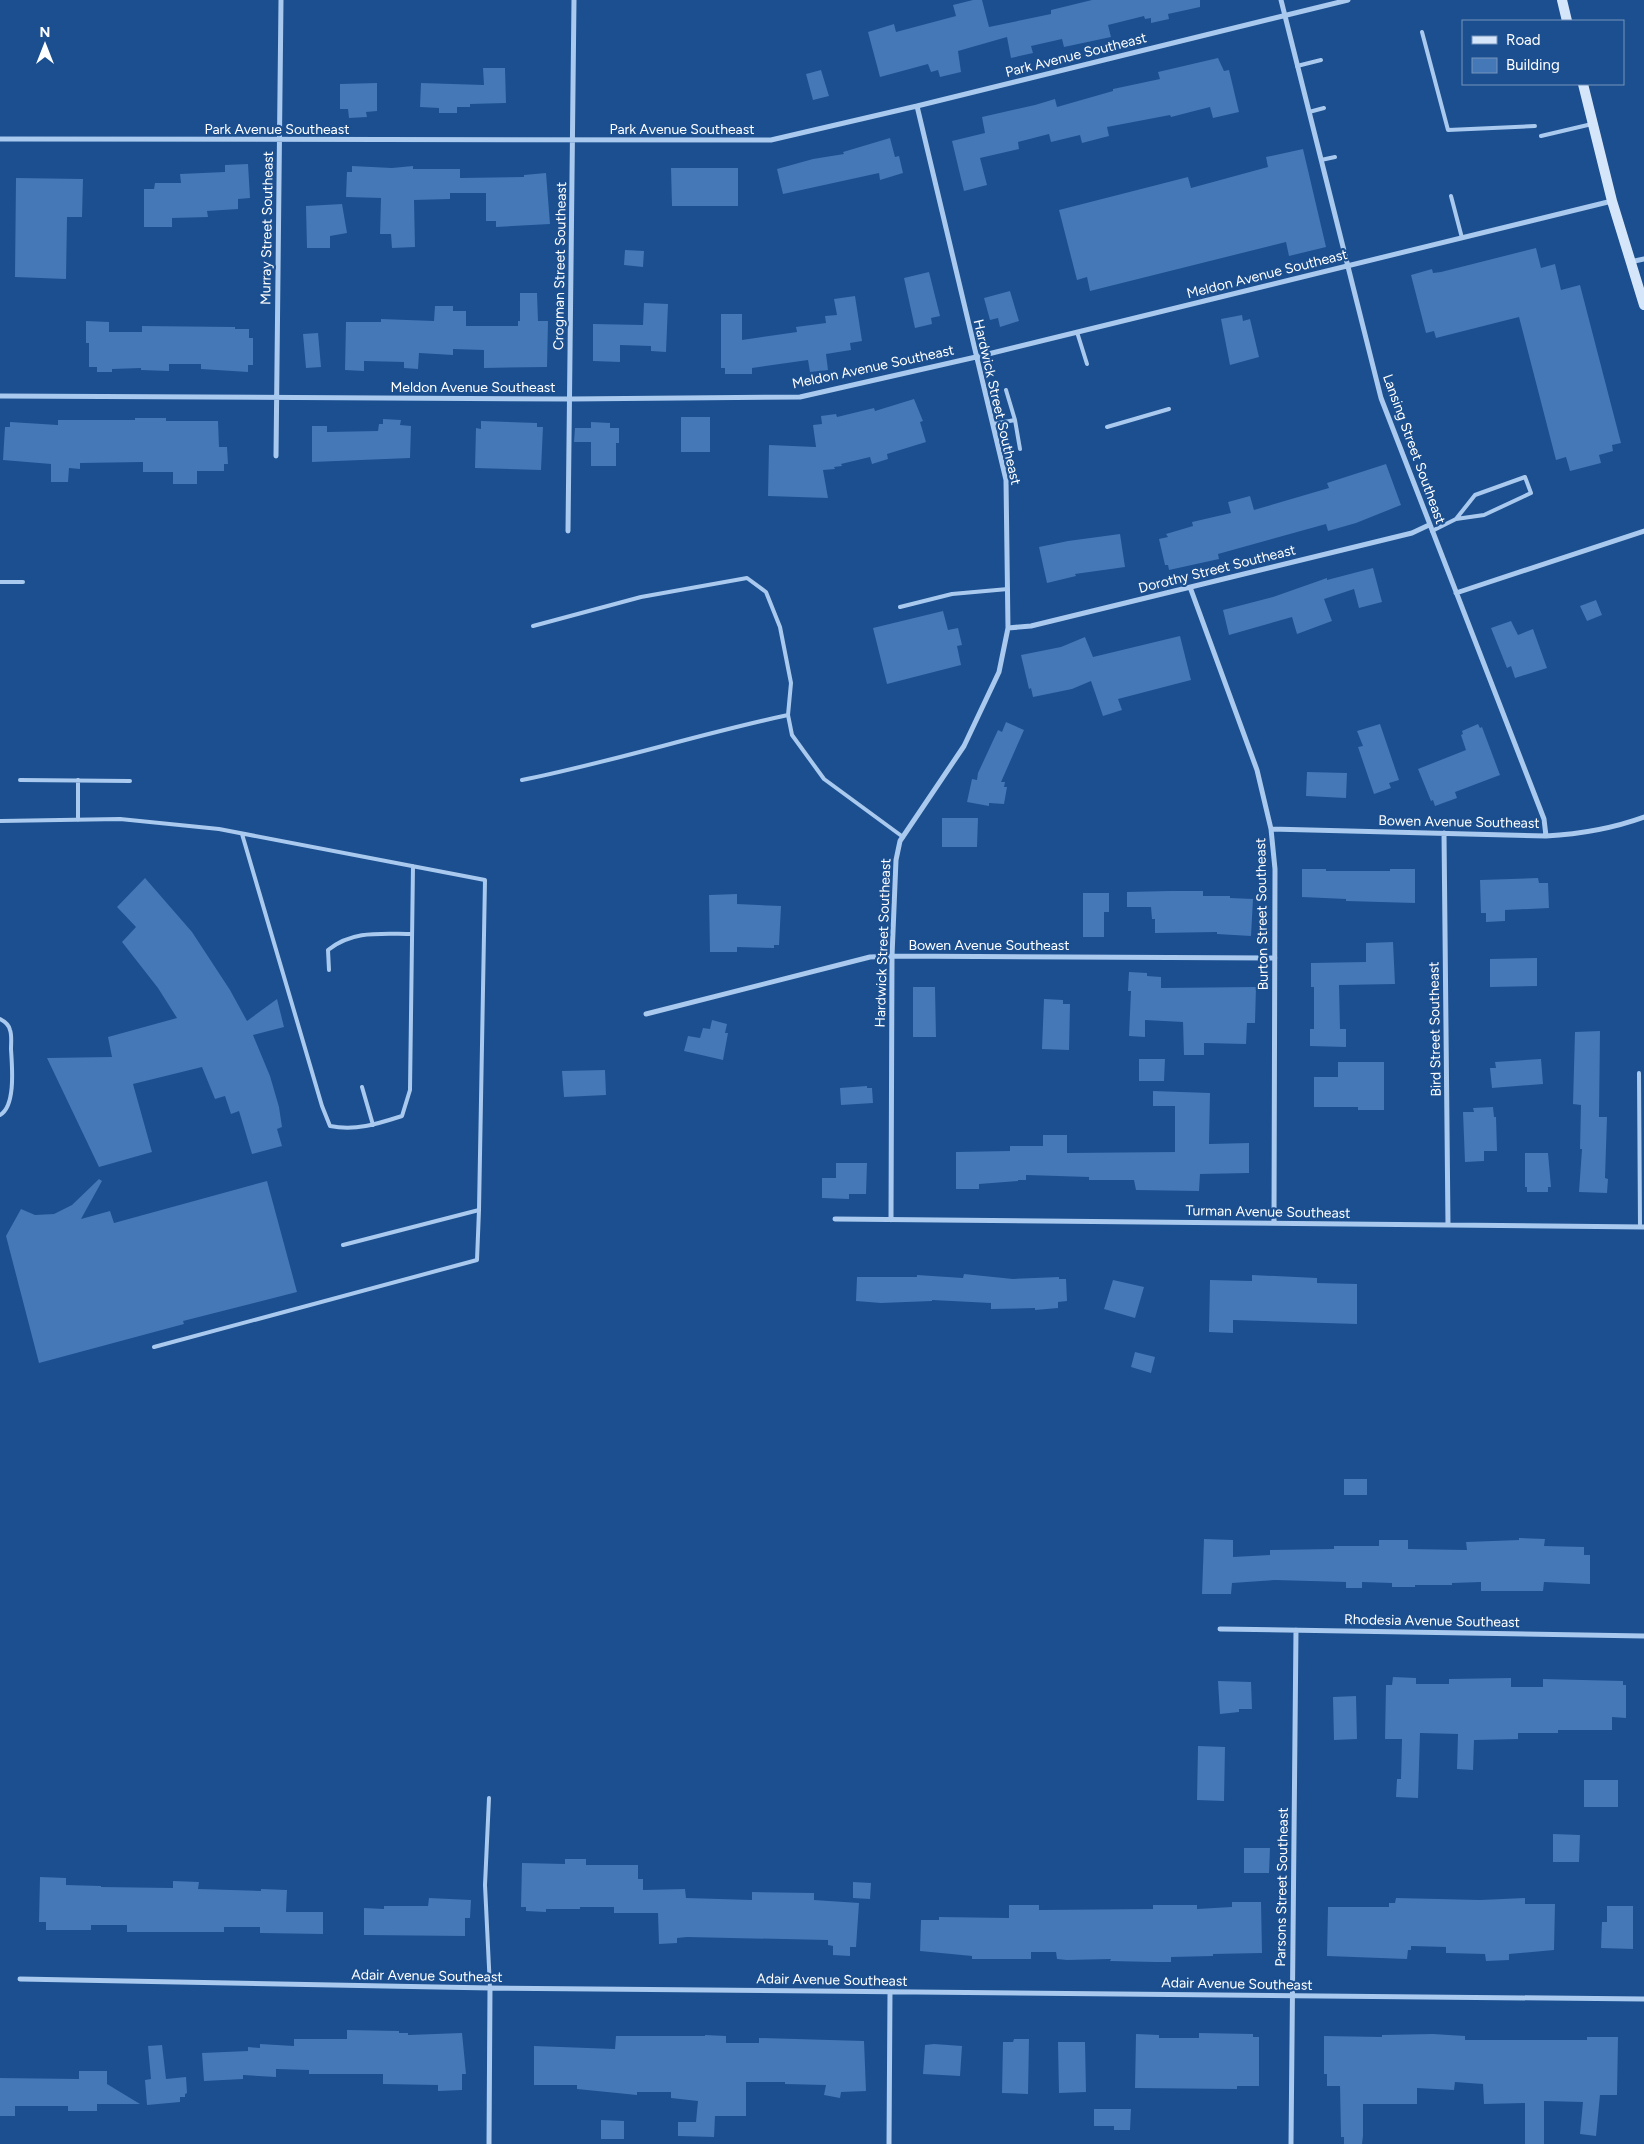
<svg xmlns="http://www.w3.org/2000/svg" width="1644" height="2144" font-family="Figtree,sans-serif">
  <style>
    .building { fill: #4478b7 }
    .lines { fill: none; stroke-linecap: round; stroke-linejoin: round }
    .service { stroke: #a9c9ee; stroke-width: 4 }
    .minor { stroke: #a9c9ee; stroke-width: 5 }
    .secondary { stroke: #d6e6fa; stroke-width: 10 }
    .labels { text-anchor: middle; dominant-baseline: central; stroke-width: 4.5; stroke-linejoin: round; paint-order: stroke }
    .street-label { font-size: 14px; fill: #fff; stroke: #1b4f8f }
  </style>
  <rect width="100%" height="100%" fill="#1b4f8f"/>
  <path class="building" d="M973,0h9l7,27 62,-13v-4l41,-10h108v7l-32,7 1,5 -18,4v-5l-6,1 -1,-3 -36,9 3,12 -47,10 -2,-8 -31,7 2,7 -22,5 -4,-21 -49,14 3,21 -21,5 -2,-7 -7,2 -3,-8 -48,13 -12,-45 26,-8 2,8 60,-16 -3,-11z
    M1218,58l6,13 5,-1 10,42 -26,6 -3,-11 -39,10 -1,-2 -63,12 2,9 -27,7 -2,-8 -29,7 -2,-8 -31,8 1,7 -39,9 7,27 -23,6 -12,-50 33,-8 -3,-16 53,-12 20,-6 2,8 56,-16v-2l47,-10 -2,-7z
    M483,68h22l1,35 -36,1v3h-13v6h-18v-5l-19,-1 1,-24 63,2z
    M821,70l8,26 -16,4 -7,-26z
    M377,83v28l-11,1 1,5 -18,1 -1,-9h-8v-25z
    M890,138l5,19 4,-1 4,17 -23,7 -1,-7 -96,21 -6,-25 36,-10 31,-5 -1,-2z
    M1303,149l23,98 -37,9 -3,-14 -196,49 -3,-14 -10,3 -18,-70 129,-33 3,11 77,-21 -2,-10z
    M248,164l2,34 -12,1v10l-31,2 1,6 -36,1v9h-28v-38h10l1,-6h26l-1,-9 45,-2v-7z
    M352,166l40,2 21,-2v3h47v9l64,-1v-2l22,-2 4,51 -54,3v-6h-10v-28h-36v6l-36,1 1,47 -23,1 -1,-14h-11l1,-36 -35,-1 1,-25h5z
    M671,168h67v38h-66z
    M16,178l67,1 -1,38h-15l-1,62 -51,-2z
    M342,204l5,29 -17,3v12h-23l-1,-42z
    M1536,248l5,20 14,-4 6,26 19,-5 41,158 -9,2 1,6 -14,4 2,8 -31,8 -4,-14 -10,3 -37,-143 -83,21 -2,-7 -8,2 -15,-58 21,-6 1,4 8,-1z
    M625,250l19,1 -1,16 -19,-2z
    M929,272l11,44 -9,2 1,6 -17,4 -11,-50z
    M1010,291l9,30 -19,6 -2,-9 -8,2 -6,-22z
    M520,293h17l1,28h10l-1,46 -63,1v-18l-31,-1v6l-34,-2 -1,16 -14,-1v-6l-40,-1v10l-19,-1 1,-48h35v-3l53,2 1,-15h18v5h13v15h52v-5h2z
    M855,296l7,45 -12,2 1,7 -25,4 2,16 -18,2 -2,-12 -56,8v6h-27v-6h-4v-54h21v26l55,-8 -1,-5 30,-4 -1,-7 12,-1 -3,-16z
    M644,303l24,1 -2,48 -15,-1v-5l-31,-1v17l-27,-1v-37l50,1z
    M1242,315l1,6 7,-2 9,38 -29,8 -9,-46z
    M86,321l23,1v10h33v-6l93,1v2h14v9h4v27h-5v7l-47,-3v-5h-32v7l-28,-1v-2l-29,1v3h-15v-5h-8v-24h-3z
    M318,333l3,34 -15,1 -3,-34z
    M914,399l9,22 -3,1 6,20 -39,12 1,5 -16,5 -2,-7 -29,7 1,2 -8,1 1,2 -12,1 5,28 -60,-2 1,-51 47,2 -3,-22 9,-1 -1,-8 15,-2 1,3 37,-9 1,3z
    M681,417h29v35h-29z
    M135,418h31v3h52l1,26h8l1,17h-4v7h-27v13h-24v-12h-30v-10l-63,1v6l-11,-1 -1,14h-17v-18l-48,-4 2,-33h5v-5l48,3v-5h77z
    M383,419l18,1 -1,5 11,1 -1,32 -98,4v-36h15v6l51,-1 1,-7h4z
    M481,421l56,2v4h6l-2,43 -66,-2 1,-40 5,1z
    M591,422l19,1v5h9v15h-3v23h-25v-24h-17l1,-14h16z
    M1386,464l15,41 -45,18 -28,8 -2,-7 -108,30 1,5 -50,11 -1,-5h-3l-6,-26 9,-2 -2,-3 27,-8 -1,-4 39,-9 -3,-11 22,-6 4,14 75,-22 -2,-5z
    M1120,534l5,33 -50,7 1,2 -29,7 -8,-36 29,-6z
    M1373,568l9,34 -23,6 -5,-19 -30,10 8,22 -35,13 -5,-17 -63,18 -6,-25 50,-13 54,-19v2z
    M1596,600l6,15 -15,6 -7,-15z
    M943,611l5,19 10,-2 4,17 -5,1 4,19 -74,19 -14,-56z
    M1511,621l7,14 15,-6 14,39 -32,10 -4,-12 -4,2 -16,-40z
    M1180,636l11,44 -73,19 4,11 -19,6 -12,-35 -19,8 -39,8 -2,-9 -2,1 -8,-34 40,-8 24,-10 8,20z
    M1006,722l18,8 -23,52h4l-1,5h3l-3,17 -15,-1v3l-22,-4 5,-23 5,1 1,-7 20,-43 4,2z
    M1380,724l19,56 -10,3 2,5 -17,6 -16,-47 5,-1 -6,-15z
    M1478,724l2,4 2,-1 18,48 -45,17 2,6 -22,8 -2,-6 -2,1 -13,-32 48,-19 -5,-15 2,-1 -1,-3z
    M1307,772l40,1 -1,25 -40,-2z
    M942,818h36l-1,29h-35z
    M1302,869h24v2h64v-2h25v34l-69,-2v-2l-44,-2z
    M145,878l47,54 38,58 17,31 30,-22 7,28 -31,8 17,41 9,31 3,20 -5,2 5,17 -30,8 -13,-43 -8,3 -6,-18 -10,3 -13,-32 -69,17 19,68 -53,15 -52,-109 65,-1 -4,-20 69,-19 -19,-30 -36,-46 14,-15 -19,-20z
    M1538,878l1,5h9l1,25 -44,2v11l-19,1v-9h-5l-1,-33z
    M1170,891h33v5h27v2l23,1 -2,37 -34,-2v-2l-62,1v-14h-3l-1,-12h-24v-15z
    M1083,893h26v19h-5v25h-21z
    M737,894v10l44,2 -2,39h-5v3l-37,-1v5h-27l-1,-57z
    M1393,942l2,42 -56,1 1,44h6v18l-36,-1v-17h4v-42h-3v-24l55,-1v-19z
    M1537,958v28l-47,1v-28z
    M1129,972l18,1v3l14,1v11l95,-1 -1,36h-8l-1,21 -42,-1v12h-20l-1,-33 -38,-2v17l-16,-1 2,-45h-3z
    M913,987h22l1,50h-23z
    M1044,999l19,1v4h7l-1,46 -27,-1z
    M712,1020l15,4 -2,9h3l-5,27 -39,-9 4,-15 12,2 3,-10 7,1z
    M1600,1031l-1,86h8l-2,61 3,1 -1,14 -28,-1 3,-43h-2l1,-44 -8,-1 2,-72z
    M1139,1059h26l-1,22h-25z
    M1541,1059l2,25 -51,4 -2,-20h6l-1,-6z
    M1338,1062h46v48h-26v-3h-44v-30h24z
    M605,1070l1,25 -42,2 -2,-26z
    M867,1086v2h5l1,15 -32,2 -1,-17z
    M1153,1091l57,2 -1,51 40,-1v30l-49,1 -1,17 -63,-1 -2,-10h-45v-3l-63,-2v5h-8v1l-39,3v5h-23v-37l54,-1v-5h33v-11h24v18l108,-1v-46h-22z
    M1493,1107l1,10h2l1,34h-13v10l-19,1 -2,-50h11l-1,-4z
    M1525,1153h23l3,34h-3v5h-21v-5h-2z
    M836,1163h31l-1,31h-17v5l-27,-1v-20h14z
    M99,1179l3,2 -21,38 29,-8 4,12 153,-42 30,111 -114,29 1,3 -145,39 -33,-127 15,-27 14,6 19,-1 18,-9z
    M964,1274l49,5 46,-2v2h7l1,22 -9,1v6l-23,2v-2l-44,1v-6l-59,-3v1l-51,2 -25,-2 1,-24h60v-2l46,3z
    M1252,1275l65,3v5l40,1v40l-124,-4v13l-24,-1 1,-52 42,1z
    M1113,1280l31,7 -9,31 -31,-9z
    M1135,1352l20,5 -4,16 -20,-6z
    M1344,1479h23v16h-23z
    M1519,1538l26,1 -1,7 40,1v8h6v29l-46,-2 -1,9h-62v-9l-29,1v2h-37v2h-23v-4l-30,-1v6h-16v-6l-71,-2 -43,3 -1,11h-29l2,-55 29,1v17l37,-2v-5l64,-1v-3h45v-6h29v9l59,1 -1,-8 53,-2z
    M1393,1677l23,1v6h33v-5l62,-1v9h32v-8l80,2v4h3v33l-14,-1v13h-54v3h-40v6l-44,1 -1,30 -16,-1 1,-35 -38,-1 -2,65 -22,-1 1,-18h4l1,-40h-17l1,-54h6z
    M1218,1681l33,1 1,27h-13v3l-19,2z
    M1356,1696l1,43 -23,1 -1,-43z
    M1198,1746l27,1 -1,54 -27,-1z
    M1584,1780h34v27h-34z
    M1553,1834l27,1 -1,27h-26z
    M1244,1848h26l-1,25h-25z
    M565,1859h21v6h52v14h5v11l42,-1 1,9 66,2v-8l62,1v7l45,3 -3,44h-6v9l-17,-1v-9l-5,-1v-5l-141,-3 -10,1v5l-18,1 -1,-31h-44v-6h-34v2h-34v3l-20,-1v-4h-5l1,-44 43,1z
    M40,1877l26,1v7l35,1v1l72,1v-7l26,1 -1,7 63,2v-2l26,1 -1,22h37v22l-63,-1v-6h-36v5h-97v-7h-36v5h-45v-8h-7z
    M853,1882l18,1 -1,16 -17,-1z
    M429,1898l42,2 -1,18h-5v18l-101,-1v-27l20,1v-3h44z
    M1396,1898l84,2 45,-2v6h30l-1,46 -45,4v6l-23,1 -1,-7 -39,-1v-6l-35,-1v4h-3l-1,9 -80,-3 1,-49h61v-4h6z
    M1232,1902h29l1,51 -49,1v2l-42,1v5h-16l-45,-1 1,-2 -44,1 -10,-1 -1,-7h-25v7h-59v-3l-52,-5 1,-31h18v-3l70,1v-13h30v5l114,-1v-4h44v4l35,-2z
    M1607,1906h26v43l-32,-1 1,-26h5z
    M347,2030l52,1v2h9v2l54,-2 4,41h-4v16l-24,1v-6l-55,-1v-10h-74v-4l-33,-1v8l-33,-2v4l-39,2 -2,-28 46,-2v-4l12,1v-4l34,2v-7h53z
    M1199,2033l54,1v3h6v49h-22v3l-102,-1 1,-54 23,1v3h40z
    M1433,2034l32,2v4h122v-3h31l-1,58h-17l-4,41 -16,-2 3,-32 -39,-1v43h-19v-41l-41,1 -1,-20 -28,-2 -1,8 -37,-2v16h-54v32l-1,8h-18v-7h-3l-1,-51h-13v-12h-3v-38l58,1v-2z
    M705,2035l21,1v7h33v-5l105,3 2,50 -25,1 -1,6 -16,-3 2,-10 -41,-1v-2h-39v34h-31l-1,21 -36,-1v-14h18l2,-21 -27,-3v-6h-34v3l-60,-6v-4h-43v-39l81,3 1,-13h89z
    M1014,2039h15l-1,55 -26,-1 1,-51h10z
    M1058,2042h27l1,50 -27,1z
    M934,2044l28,2 -2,30 -37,-2 2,-29z
    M162,2045l4,34 20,-2 1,16 -2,1v3h-5v5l-33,3 -2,-25 6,-1 -3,-33z
    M79,2071h28v13l33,20h-43v7h-29v-5h-53v10h-15v-38l79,1z
    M1094,2109h37l-1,21h-16v-4h-20z
    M601,2120l23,1v18h-23z"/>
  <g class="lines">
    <path class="service" d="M1422,32l26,98 87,-4
      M1297,66l24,-6
      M1309,112l15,-4
      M1541,136l51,-12
      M1321,160l14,-3
      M1451,196l11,42
      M1077,332l10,32
      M1015,420l5,29
      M993,424l22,-4 -9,-30
      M1107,427l62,-18
      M1432,531l24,-12 28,-4 47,-22 -6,-16 -50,18 -19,24
      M0,582h23
      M900,607l52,-13 56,-5
      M533,626l108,-29 106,-19 19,14 14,35 11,56 -3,32 4,20 32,44 79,58
      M20,780l110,1
      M522,780c90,-18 177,-46 266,-65
      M78,820v-40
      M0,821l120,-2 99,10 266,51 -6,330 -2,50 -323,87
      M242,834l80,272 8,20c26,5 47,-2 72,-10l8,-26 3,-224
      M329,970l-1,-20c25,-20 53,-16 84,-16
      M0,1019c4,2 9,6 10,11 2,5 1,13 1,19 1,17 5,57 -11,66
      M1639,1073l1,154
      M362,1087l11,38
      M343,1245l136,-35
      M489,1798l-4,87 5,103"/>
    <path class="minor" d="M1281,0l100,398 163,421 2,17
      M0,139l771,1 146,-34 431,-106
      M1630,262l14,-3
      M0,396l570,3 230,-2 176,-40 636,-156
      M276,456l5,-456
      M568,531l6,-531
      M1190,587l67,183 14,59 4,40 -1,354
      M1456,593l188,-62
      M1008,628l23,-2 381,-93 17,-8
      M1271,829l275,7c34,-2 65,-7 98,-19
      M1444,833l4,392
      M646,1014l224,-57 22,-1 383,2
      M835,1219l809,8
      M891,1220l1,-264 4,-96 4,-19 64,-95 35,-74 9,-44 -2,-148 -89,-374
      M1220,1629l424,7
      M20,1979l470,9 1154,11
      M489,2144l1,-156
      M889,2144l1,-152
      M1291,2144l5,-514"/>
    <path class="secondary" d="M1562,0l5,21
      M1583,84l29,117 32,104"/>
  </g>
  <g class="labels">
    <g class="street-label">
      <text transform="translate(1076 55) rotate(-14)">Park Avenue Southeast</text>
      <text x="277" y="129">Park Avenue Southeast</text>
      <text x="682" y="129">Park Avenue Southeast</text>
      <text transform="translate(267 228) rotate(-89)">Murray Street Southeast</text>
      <text transform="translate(560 266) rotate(-89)">Crogman Street Southeast</text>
      <text transform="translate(1267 274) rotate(-14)">Meldon Avenue Southeast</text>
      <text transform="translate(873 367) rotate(-12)">Meldon Avenue Southeast</text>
      <text x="473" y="387">Meldon Avenue Southeast</text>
      <text transform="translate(997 402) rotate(77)">Hardwick Street Southeast</text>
      <text transform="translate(1414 449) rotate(70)">Lansing Street Southeast</text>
      <text transform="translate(1217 569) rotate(-14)">Dorothy Street Southeast</text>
      <text transform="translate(1459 822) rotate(1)">Bowen Avenue Southeast</text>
      <text transform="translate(1262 914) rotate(-91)">Burton Street Southeast</text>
      <text transform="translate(883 943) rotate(-88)">Hardwick Street Southeast</text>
      <text x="989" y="945">Bowen Avenue Southeast</text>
      <text transform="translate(1435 1029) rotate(-91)">Bird Street Southeast</text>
      <text transform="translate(1268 1212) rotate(1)">Turman Avenue Southeast</text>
      <text transform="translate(1432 1621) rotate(1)">Rhodesia Avenue Southeast</text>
      <text transform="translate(1282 1887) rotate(-89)">Parsons Street Southeast</text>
      <text transform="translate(427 1976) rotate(1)">Adair Avenue Southeast</text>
      <text transform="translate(832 1980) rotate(1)">Adair Avenue Southeast</text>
      <text transform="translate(1237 1984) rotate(1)">Adair Avenue Southeast</text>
    </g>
  </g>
  <rect x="1462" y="20" width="162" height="65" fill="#1b4f8f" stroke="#7695bc"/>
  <rect x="1472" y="36" width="25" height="8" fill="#d6e6fa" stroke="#7695bc"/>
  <text x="1506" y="45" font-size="15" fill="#ffffff">Road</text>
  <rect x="1472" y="58" width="25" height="15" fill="#4478b7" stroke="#7695bc"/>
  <text x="1506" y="70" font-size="15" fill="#ffffff">Building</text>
  <g transform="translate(45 45)" stroke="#1b4f8f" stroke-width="4" paint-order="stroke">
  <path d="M0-4L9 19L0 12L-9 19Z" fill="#ffffff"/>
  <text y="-8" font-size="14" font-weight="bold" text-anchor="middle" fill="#ffffff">N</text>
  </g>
</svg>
